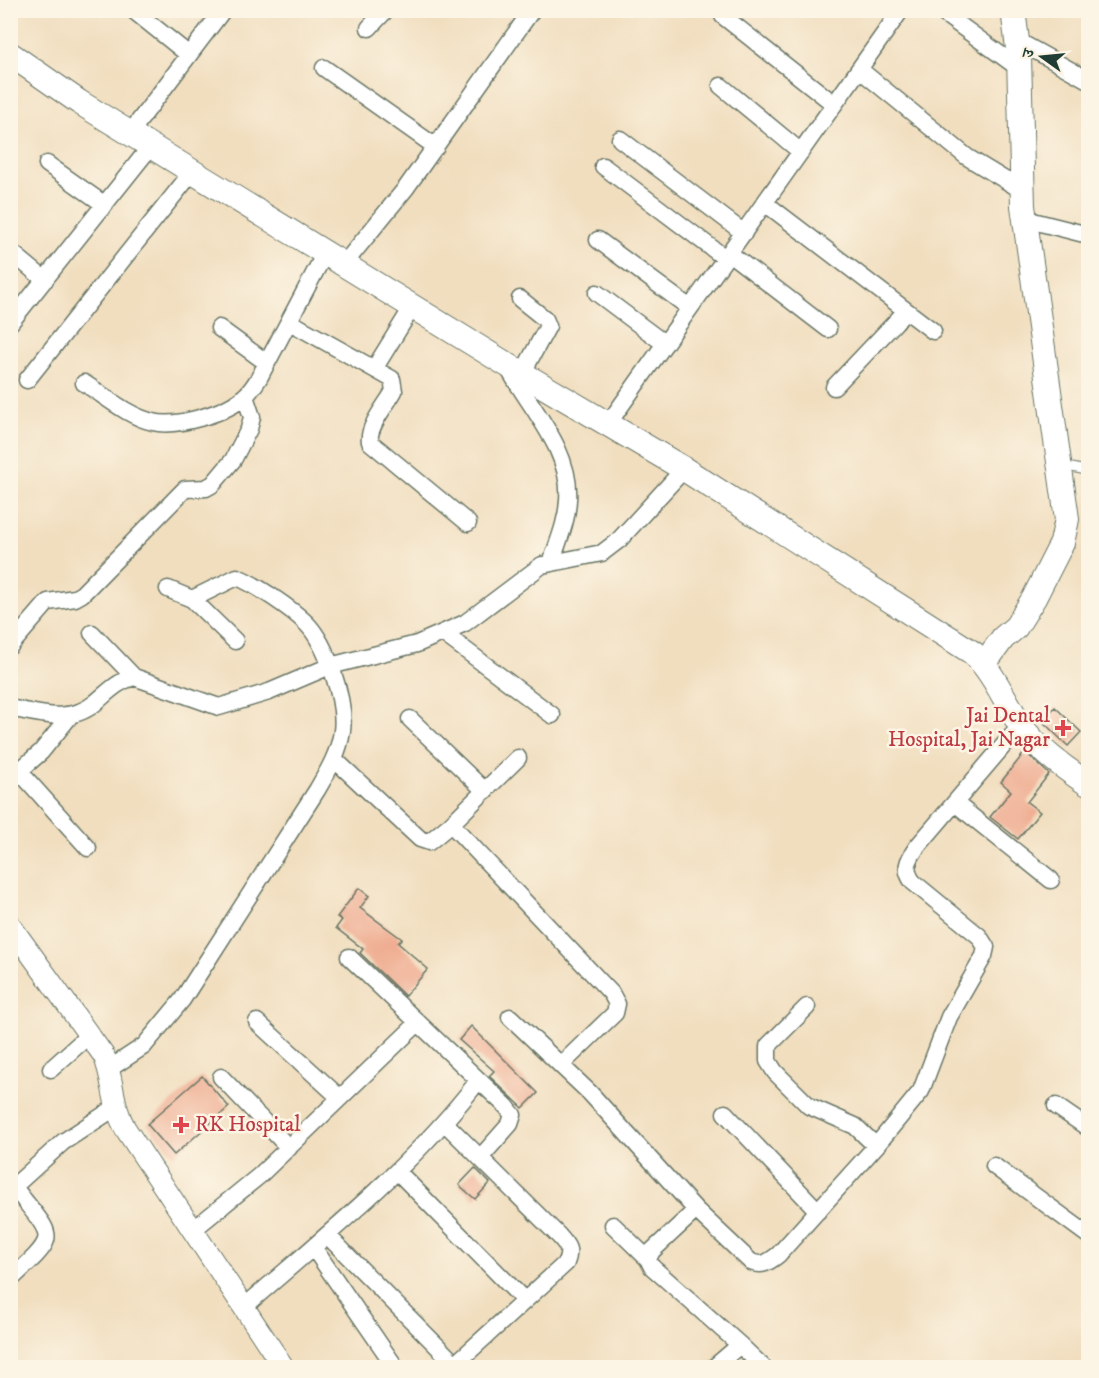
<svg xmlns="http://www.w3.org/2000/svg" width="1099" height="1378" font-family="'IM FELL DW Pica','Noto Serif Devanagari',serif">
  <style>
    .building { fill: #efad92 }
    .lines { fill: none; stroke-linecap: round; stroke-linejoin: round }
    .service-casing { stroke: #687565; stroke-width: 10 }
    .minor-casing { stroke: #687565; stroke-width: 19 }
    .tertiary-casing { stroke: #687565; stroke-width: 23 }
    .secondary-casing { stroke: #687565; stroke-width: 26 }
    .service { stroke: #fff; stroke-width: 8 }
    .minor { stroke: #fff; stroke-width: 16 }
    .tertiary { stroke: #fff; stroke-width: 21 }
    .secondary { stroke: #fff; stroke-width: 24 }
    .health-dot { fill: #e0444e; stroke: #fcf5e5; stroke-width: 2 }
    .labels { text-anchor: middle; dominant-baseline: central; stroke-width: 5; stroke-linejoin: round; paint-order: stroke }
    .health-label { font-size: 21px; fill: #be3a42; stroke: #fcf5e5; text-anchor: end }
  </style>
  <rect width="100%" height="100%" fill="#fcf5e5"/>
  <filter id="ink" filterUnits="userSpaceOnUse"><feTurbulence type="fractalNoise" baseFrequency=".0167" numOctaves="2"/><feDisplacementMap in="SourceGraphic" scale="12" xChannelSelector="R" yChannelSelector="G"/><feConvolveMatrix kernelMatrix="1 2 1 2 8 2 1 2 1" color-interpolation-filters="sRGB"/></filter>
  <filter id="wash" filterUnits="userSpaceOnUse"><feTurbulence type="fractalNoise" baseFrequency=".008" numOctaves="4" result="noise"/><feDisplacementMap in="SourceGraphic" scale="24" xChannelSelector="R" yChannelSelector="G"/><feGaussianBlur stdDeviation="1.35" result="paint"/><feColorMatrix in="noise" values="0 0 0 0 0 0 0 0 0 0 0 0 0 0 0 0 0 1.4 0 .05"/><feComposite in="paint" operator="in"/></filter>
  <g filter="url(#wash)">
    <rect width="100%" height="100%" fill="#f1debf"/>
    <g id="blocks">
      <path class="building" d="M1055,707l26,25 -13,14 -26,-25z
        M1025,752l24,22 -22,28 13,10 -22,27 -28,-22 21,-26 -10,-9z
        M359,888l10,8 -9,12 42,31 -4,4 30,26 -23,27 -45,-43 3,-4 -27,-21 6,-8 -5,-3z
        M471,1026l67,67 -15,15 -34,-32 5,-5 -35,-31z
        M202,1076l27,31 -55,48 -27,-31z
        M475,1168l15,15 -15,16 -16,-14z"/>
    </g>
  </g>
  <g filter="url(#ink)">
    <use href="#blocks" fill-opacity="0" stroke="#687565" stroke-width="1.5"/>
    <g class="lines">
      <defs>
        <path id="service" d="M1061,465l27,6"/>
        <path id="minor" d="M133,10l56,45
          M939,10l81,59
          M723,16l111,88
          M369,28l17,-18
          M1018,41l70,39
          M324,68l112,79
          M859,69l108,88 56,34
          M721,86l80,66
          M130,133l93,-123
          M620,139l124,94
          M47,164l58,41
          M603,166l122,92
          M765,203l168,128
          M1025,219l63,16
          M598,240l92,68
          M10,251l35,29
          M729,253l99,76
          M344,264l62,-76 126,-178
          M597,293l68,51
          M520,299l25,20 3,7 -26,48
          M290,322l102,57 2,12c-7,13 -27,36 -24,51l98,81
          M10,323l141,-177
          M219,328l48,35
          M507,366c22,41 65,84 61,134 -1,22 -10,42 -17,63
          M374,369l39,-63
          M27,380l166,-209
          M84,383c21,13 45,34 69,39 23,6 74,-9 92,-26 6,-5 10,-12 14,-18l66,-125
          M834,387l72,-76
          M608,424l293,-414
          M192,599l43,42
          M92,633l42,44
          M444,634l108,81
          M10,646l38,-44 27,-4 7,-4 103,-105 21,-1 7,-4 20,-24 16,-31 3,-12 -7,-21
          M10,708c30,6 60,16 85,-5 13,-11 23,-22 39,-26l85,30 50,-15 61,-26 87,-22 48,-21 77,-58 60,-12 17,-13 65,-71
          M410,719l75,72
          M334,759l86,80 9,3 22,-18 67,-66
          M20,772l68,76
          M10,779l31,-27 29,-36
          M955,803l96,77
          M451,824l160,169 6,11 -2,9 -54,52
          M349,957l157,149 7,9 -3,9 -30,34
          M807,1007l-39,39v15l7,11 34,34 46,20 21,20
          M510,1017l80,76 106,117 55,52c12,5 17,0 27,-7l98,-109 45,-55 28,-74 35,-61 2,-9 -7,-11 -66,-54c-10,-13 -5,-22 4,-35l104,-122
          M257,1022l82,75
          M51,1069l38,-34
          M109,1069l35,-23 38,-46 135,-210c11,-19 22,-37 25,-59 4,-29 -15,-87 -36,-108 -14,-14 -51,-39 -69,-46l-45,22 -24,-10
          M221,1077l68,71
          M1056,1106l32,22
          M725,1113l93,98
          M445,1123l114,113c9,10 12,14 7,27l-115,105
          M994,1166l94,69
          M398,1172l127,129
          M10,1190l53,-48 53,-35
          M696,1210l-44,41 -4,8 4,8 88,78 -27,23
          M613,1225l35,34
          M194,1229l65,-53 159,-153
          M327,1235l128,129
          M313,1247l83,121
          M10,1280c52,-48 44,-40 4,-93
          M243,1308c82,-72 168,-140 235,-227
          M740,1345l24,23"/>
        <path id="tertiary" d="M10,925l94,131c10,24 8,49 21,72l159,240"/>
        <path id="secondary" d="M10,54l69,48 427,262 178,105 289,184c20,19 31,46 46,70 17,25 44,44 69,61
          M984,664l19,-26 13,-11 18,-29 28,-55 5,-24 -44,-313 -4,-150 -6,-46"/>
      </defs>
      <use href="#service" class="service-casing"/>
      <use href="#minor" class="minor-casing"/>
      <use href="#tertiary" class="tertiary-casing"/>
      <use href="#secondary" class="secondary-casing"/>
      <use href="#service" class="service"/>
      <use href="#minor" class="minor"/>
      <use href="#tertiary" class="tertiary"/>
      <use href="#secondary" class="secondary"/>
    </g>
  </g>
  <g class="health-dot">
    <path d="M1060 719h6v6h6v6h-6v6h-6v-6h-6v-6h6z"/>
    <path d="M178 1116h6v6h6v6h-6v6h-6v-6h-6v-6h6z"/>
  </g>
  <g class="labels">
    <g class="health-label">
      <text x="1050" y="716">Jai Dental<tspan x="1050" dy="24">Hospital, Jai Nagar</tspan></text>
      <text x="195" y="1125" text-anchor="start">RK Hospital</text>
    </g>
  </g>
  <rect width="1099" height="1378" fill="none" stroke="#fcf5e5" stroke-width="36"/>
  <g transform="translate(1042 57) rotate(285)" stroke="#fcf5e5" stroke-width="4.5" paint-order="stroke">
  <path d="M0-4.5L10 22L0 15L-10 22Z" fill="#1f3d34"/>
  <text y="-9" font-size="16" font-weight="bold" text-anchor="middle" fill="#1f3d34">उ</text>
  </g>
</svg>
